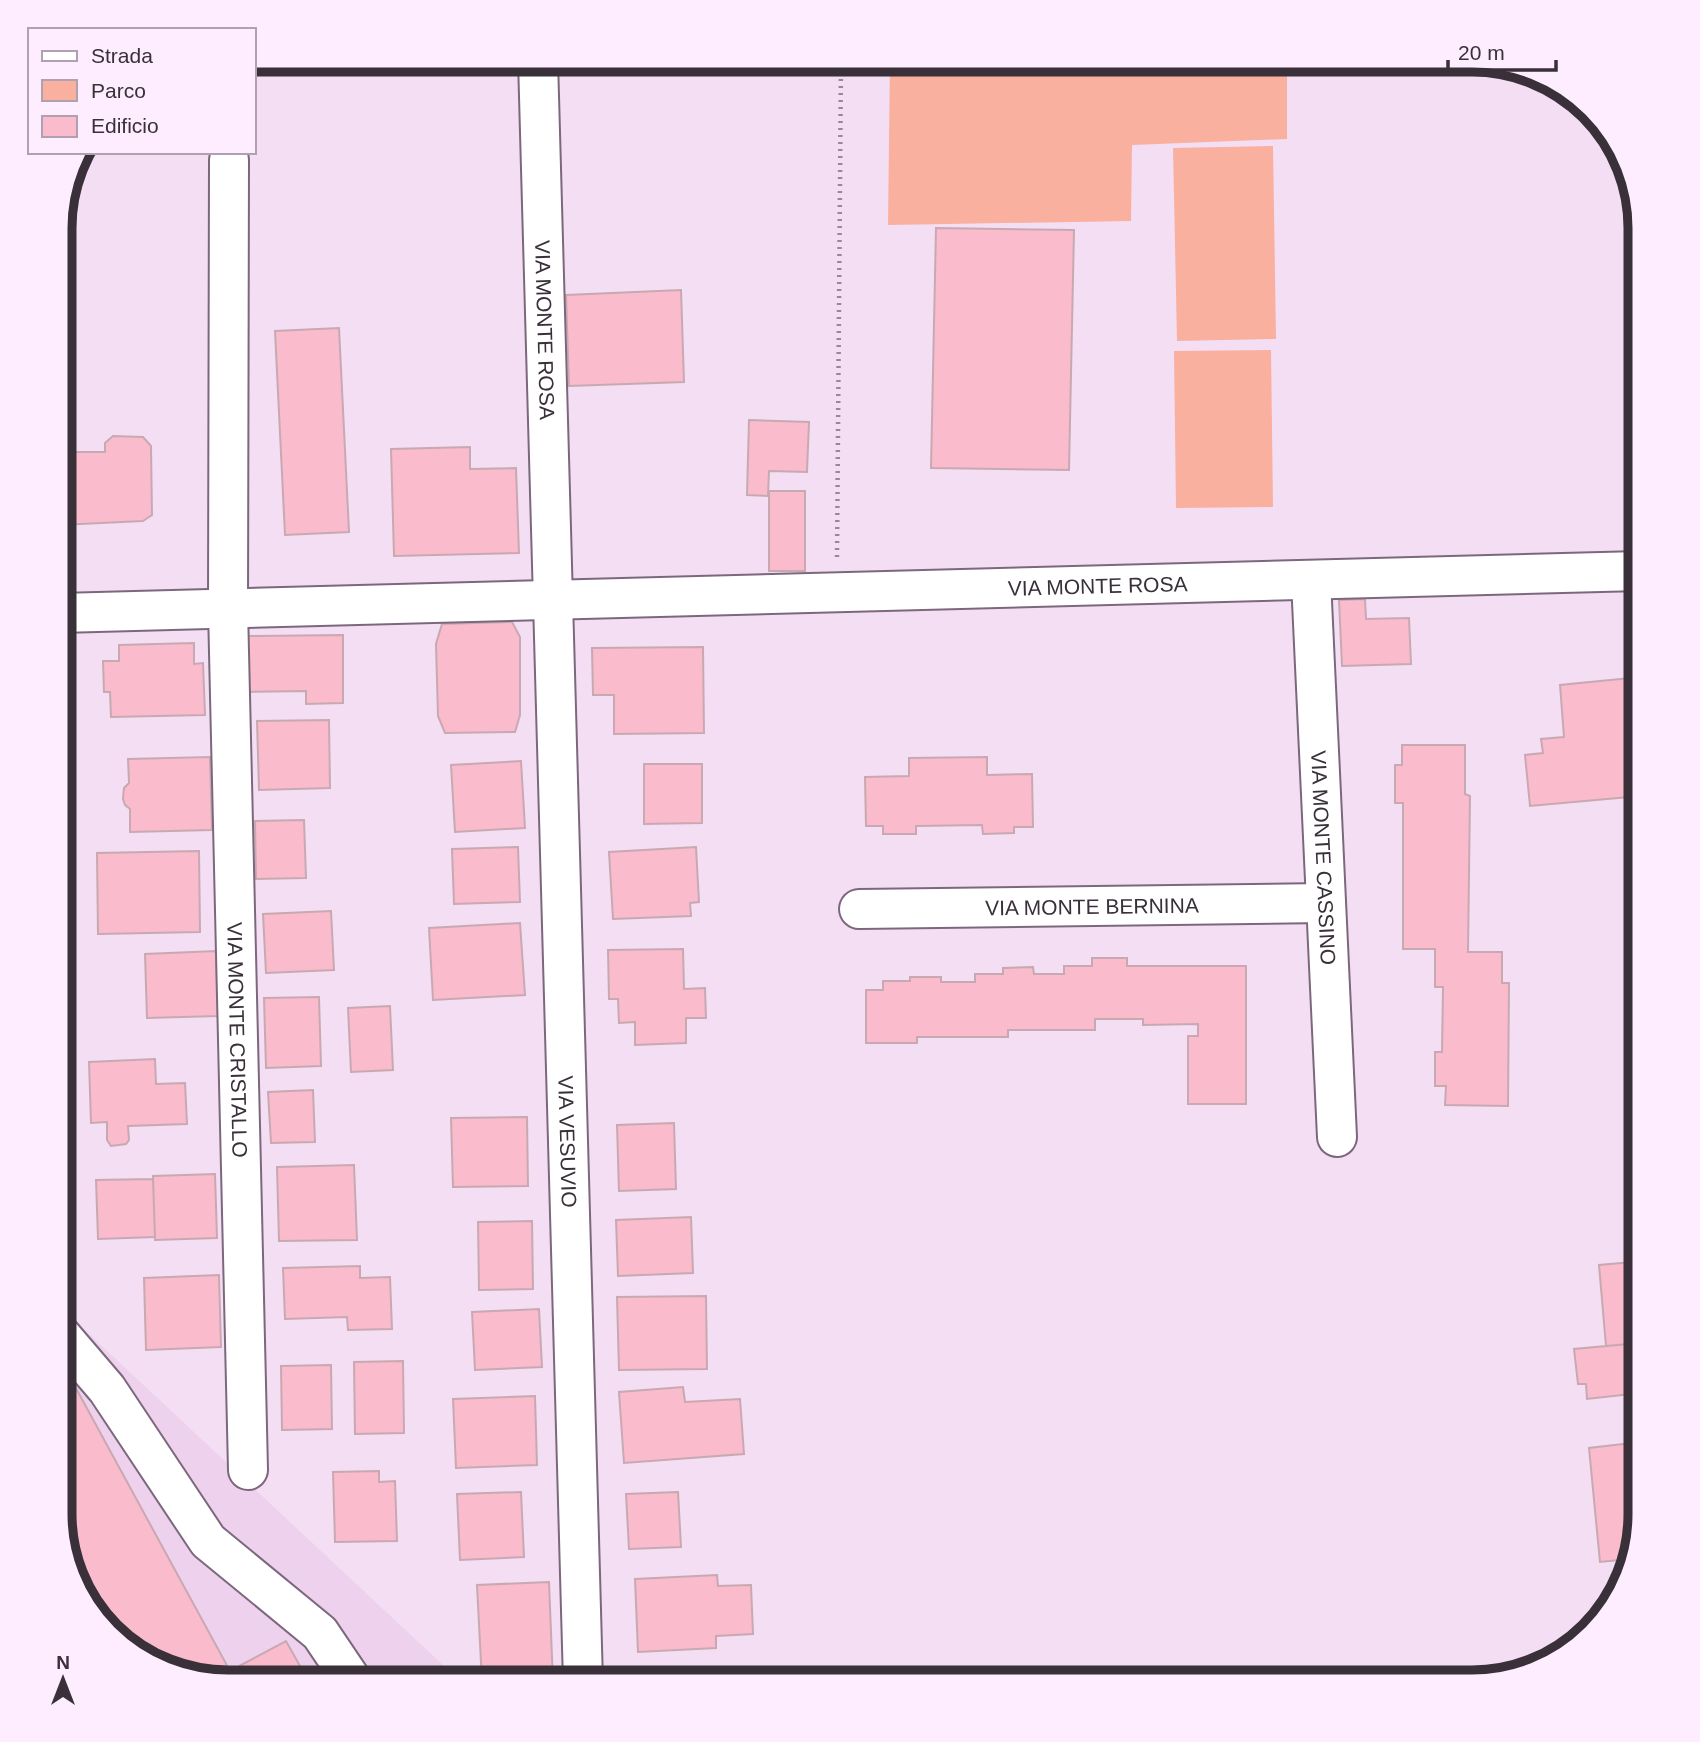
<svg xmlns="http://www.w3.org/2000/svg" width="1700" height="1742" font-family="Helvetica,sans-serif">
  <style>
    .built { fill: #edd1ed }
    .green { fill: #fab09e }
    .building { fill: #fabbcd; stroke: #c8a9b1; stroke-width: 2 }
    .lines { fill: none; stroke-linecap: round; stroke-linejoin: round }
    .minor-casing { stroke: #7c687c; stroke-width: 42 }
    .path { stroke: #978897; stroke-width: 4.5; stroke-dasharray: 2 5; stroke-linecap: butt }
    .minor { stroke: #fff; stroke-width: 38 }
    .labels { text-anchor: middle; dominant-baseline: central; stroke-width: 7; stroke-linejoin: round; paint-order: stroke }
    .street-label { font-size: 21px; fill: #393039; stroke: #feedff }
    .rim { fill: none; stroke: #393039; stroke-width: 9 }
  </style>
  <rect width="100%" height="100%" fill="#f4def4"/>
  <path class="built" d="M60,1307l401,375h-234l-73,-17 -53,-40 -29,-47 -12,-63z"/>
  <path class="green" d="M890,60h397v79l-155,6 -1,76 -243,4z
    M1273,146l3,193 -99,2 -4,-193z
    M1271,350l2,157 -97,1 -2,-157z"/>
  <path class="building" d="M936,228l138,2 -5,240 -138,-2z
    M681,290l3,92 -115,4 -3,-91z
    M339,328l10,204 -64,3 -10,-204z
    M749,420l60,2 -2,50 -38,-1 -1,25 -21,-1z
    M113,436l30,1 8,9 1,69 -9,6 -83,4v-73h45v-9z
    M470,447v22l46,-1 3,85 -125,3 -3,-107z
    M769,491h36v80h-36z
    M1365,599l1,20 43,-1 2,46 -69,2 -3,-66z
    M512,622l8,15v78l-5,17 -70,1 -7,-17 -2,-72 6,-20z
    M343,635v68l-37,1v-13l-60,1v-56z
    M194,643v21l9,-1 2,52 -94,2 -1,-25h-6l-1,-31h16v-16z
    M703,647l1,86 -90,1v-39h-21l-1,-47z
    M1640,677v119l-110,10 -5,-51 18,-2 -2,-14 23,-2 -4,-52z
    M329,720l1,68 -71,2 -2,-69z
    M1402,745h63v49l5,2 -2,156h34v31h7l-1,123 -63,-1 1,-19h-11v-34h7l1,-65h-8v-38h-32v-146h-8v-38h7z
    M210,757l2,73 -82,2v-23l-5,-4 -2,-6 1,-11 5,-5 -1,-24z
    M987,757v18l45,-1 1,53h-19v6l-31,1 -1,-9 -66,1v8h-33v-8h-17l-1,-49 44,-1v-18z
    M521,761l4,67 -70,4 -4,-67z
    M644,764h58v59l-58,1z
    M304,820l2,58 -50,1 -1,-58z
    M518,847l2,55 -66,2 -2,-55z
    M696,847l3,55 -9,1 1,13 -78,3 -4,-67z
    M199,851l1,81 -102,2 -1,-81z
    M331,911l3,59 -68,3 -3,-59z
    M520,923l5,72 -92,5 -4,-72z
    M683,949l1,40 21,-1 1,30h-20v25l-51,2v-23l-16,1 -1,-24h-9l-1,-49z
    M216,951l2,65 -71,2 -2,-64z
    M1092,958h35v8h119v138h-58v-68h10v-12l-55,1v-6h-48v11h-87v7h-91v6h-51v-53h17v-9h27v-4h31v5h34v-8h28v-6l30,-1 1,7h30v-8h28z
    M319,997l2,69 -55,2 -2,-70z
    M390,1006l3,64 -42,2 -3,-64z
    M155,1059l1,25 29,-1 2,41 -59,2 1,14 -3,4 -15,2 -4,-6v-18l-16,1 -2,-61z
    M313,1090l2,52 -44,1 -3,-51z
    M527,1117l1,69 -75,1 -2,-69z
    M674,1123l2,66 -57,2 -2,-66z
    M354,1165l3,75 -78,1 -2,-74z
    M215,1174l2,64 -62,2 -2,-64z
    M153,1179l2,58 -57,2 -2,-59z
    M691,1217l2,56 -75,3 -2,-56z
    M532,1221l1,68 -54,1 -1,-68z
    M1632,1262l7,81 -33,3 -7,-81z
    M360,1266v12l30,-1 2,52 -44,1 -1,-13 -62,2 -2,-51z
    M219,1275l2,72 -75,3 -2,-72z
    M706,1296l1,73 -88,1 -2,-73z
    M539,1309l3,58 -67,3 -3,-58z
    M1639,1343l1,50 -53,6 -1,-15h-8l-4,-35z
    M403,1361l1,72 -49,1 -1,-72z
    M331,1365l1,64 -50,1 -1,-64z
    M71,1379l159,292 56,-30 23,41h-82l-73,-17 -53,-40 -29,-47 -12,-63v-129z
    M683,1387l2,15 55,-3 4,55 -120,9 -5,-71z
    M535,1396l2,69 -81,3 -3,-69z
    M1640,1442v73l-10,44 -30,3 -11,-114z
    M379,1471v11l16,-1 2,60 -62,1 -2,-70z
    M521,1492l3,65 -64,3 -3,-66z
    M678,1492l3,55 -52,2 -3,-55z
    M717,1575l1,11 33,-1 2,49 -37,2v12l-78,4 -3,-73z
    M549,1582l4,100h-71l-5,-97z
    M699,1676v6h-67v-4z"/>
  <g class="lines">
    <defs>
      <g id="minor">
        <path id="s1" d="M538,60l45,1622"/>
        <path id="s2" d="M229,160l-1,449 20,861"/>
        <path id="s3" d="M1311,580l26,557"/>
        <path id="s4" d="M60,613l1580,-42"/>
        <path id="s5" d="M859,909l466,-6"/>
        <path d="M60,1334l47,55 101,152 112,92 33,49"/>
      </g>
    </defs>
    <use href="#minor" class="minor-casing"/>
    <path class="path" d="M1639,221l1,13
      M837,557l4,-497"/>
    <use href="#minor" class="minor"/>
  </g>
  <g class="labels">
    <g class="street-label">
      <text stroke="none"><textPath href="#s1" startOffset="270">VIA MONTE ROSA</textPath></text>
      <text stroke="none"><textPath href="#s4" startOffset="1038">VIA MONTE ROSA</textPath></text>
      <text stroke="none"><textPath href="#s3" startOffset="278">VIA MONTE CASSINO</textPath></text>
      <text stroke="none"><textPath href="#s5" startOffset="233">VIA MONTE BERNINA</textPath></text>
      <text stroke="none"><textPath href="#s2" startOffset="880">VIA MONTE CRISTALLO</textPath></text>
      <text stroke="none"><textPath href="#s1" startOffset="1082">VIA VESUVIO</textPath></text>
    </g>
  </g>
  <path d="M0 0H1700V1742H0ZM228 72H1472A156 156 0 0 1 1628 228V1514A156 156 0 0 1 1472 1670H228A156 156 0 0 1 72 1514V228A156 156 0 0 1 228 72Z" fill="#feedff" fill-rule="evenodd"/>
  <path class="rim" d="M228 72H1472A156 156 0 0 1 1628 228V1514A156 156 0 0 1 1472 1670H228A156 156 0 0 1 72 1514V228A156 156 0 0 1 228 72Z"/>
  <rect x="28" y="28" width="228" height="126" fill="#feedff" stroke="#afa1b0" stroke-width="2"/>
  <rect x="42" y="51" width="35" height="10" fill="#ffffff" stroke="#afa1b0" stroke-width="2"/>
  <text x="91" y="63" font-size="21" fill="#393039">Strada</text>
  <rect x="42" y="80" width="35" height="21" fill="#fab09e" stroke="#afa1b0" stroke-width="2"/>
  <text x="91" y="98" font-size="21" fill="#393039">Parco</text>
  <rect x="42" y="116" width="35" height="21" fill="#fabbcd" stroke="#afa1b0" stroke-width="2"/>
  <text x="91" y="133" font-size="21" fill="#393039">Edificio</text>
  <g transform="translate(63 1679)" stroke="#feedff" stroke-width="5" paint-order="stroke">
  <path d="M0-5L12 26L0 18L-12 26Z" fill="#393039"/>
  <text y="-10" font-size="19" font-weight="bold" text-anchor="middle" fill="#393039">N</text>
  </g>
  <path d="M1448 60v10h108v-10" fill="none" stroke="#393039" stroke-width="3.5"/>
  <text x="1458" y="60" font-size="21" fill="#393039" stroke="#feedff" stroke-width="5" paint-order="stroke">20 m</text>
</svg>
